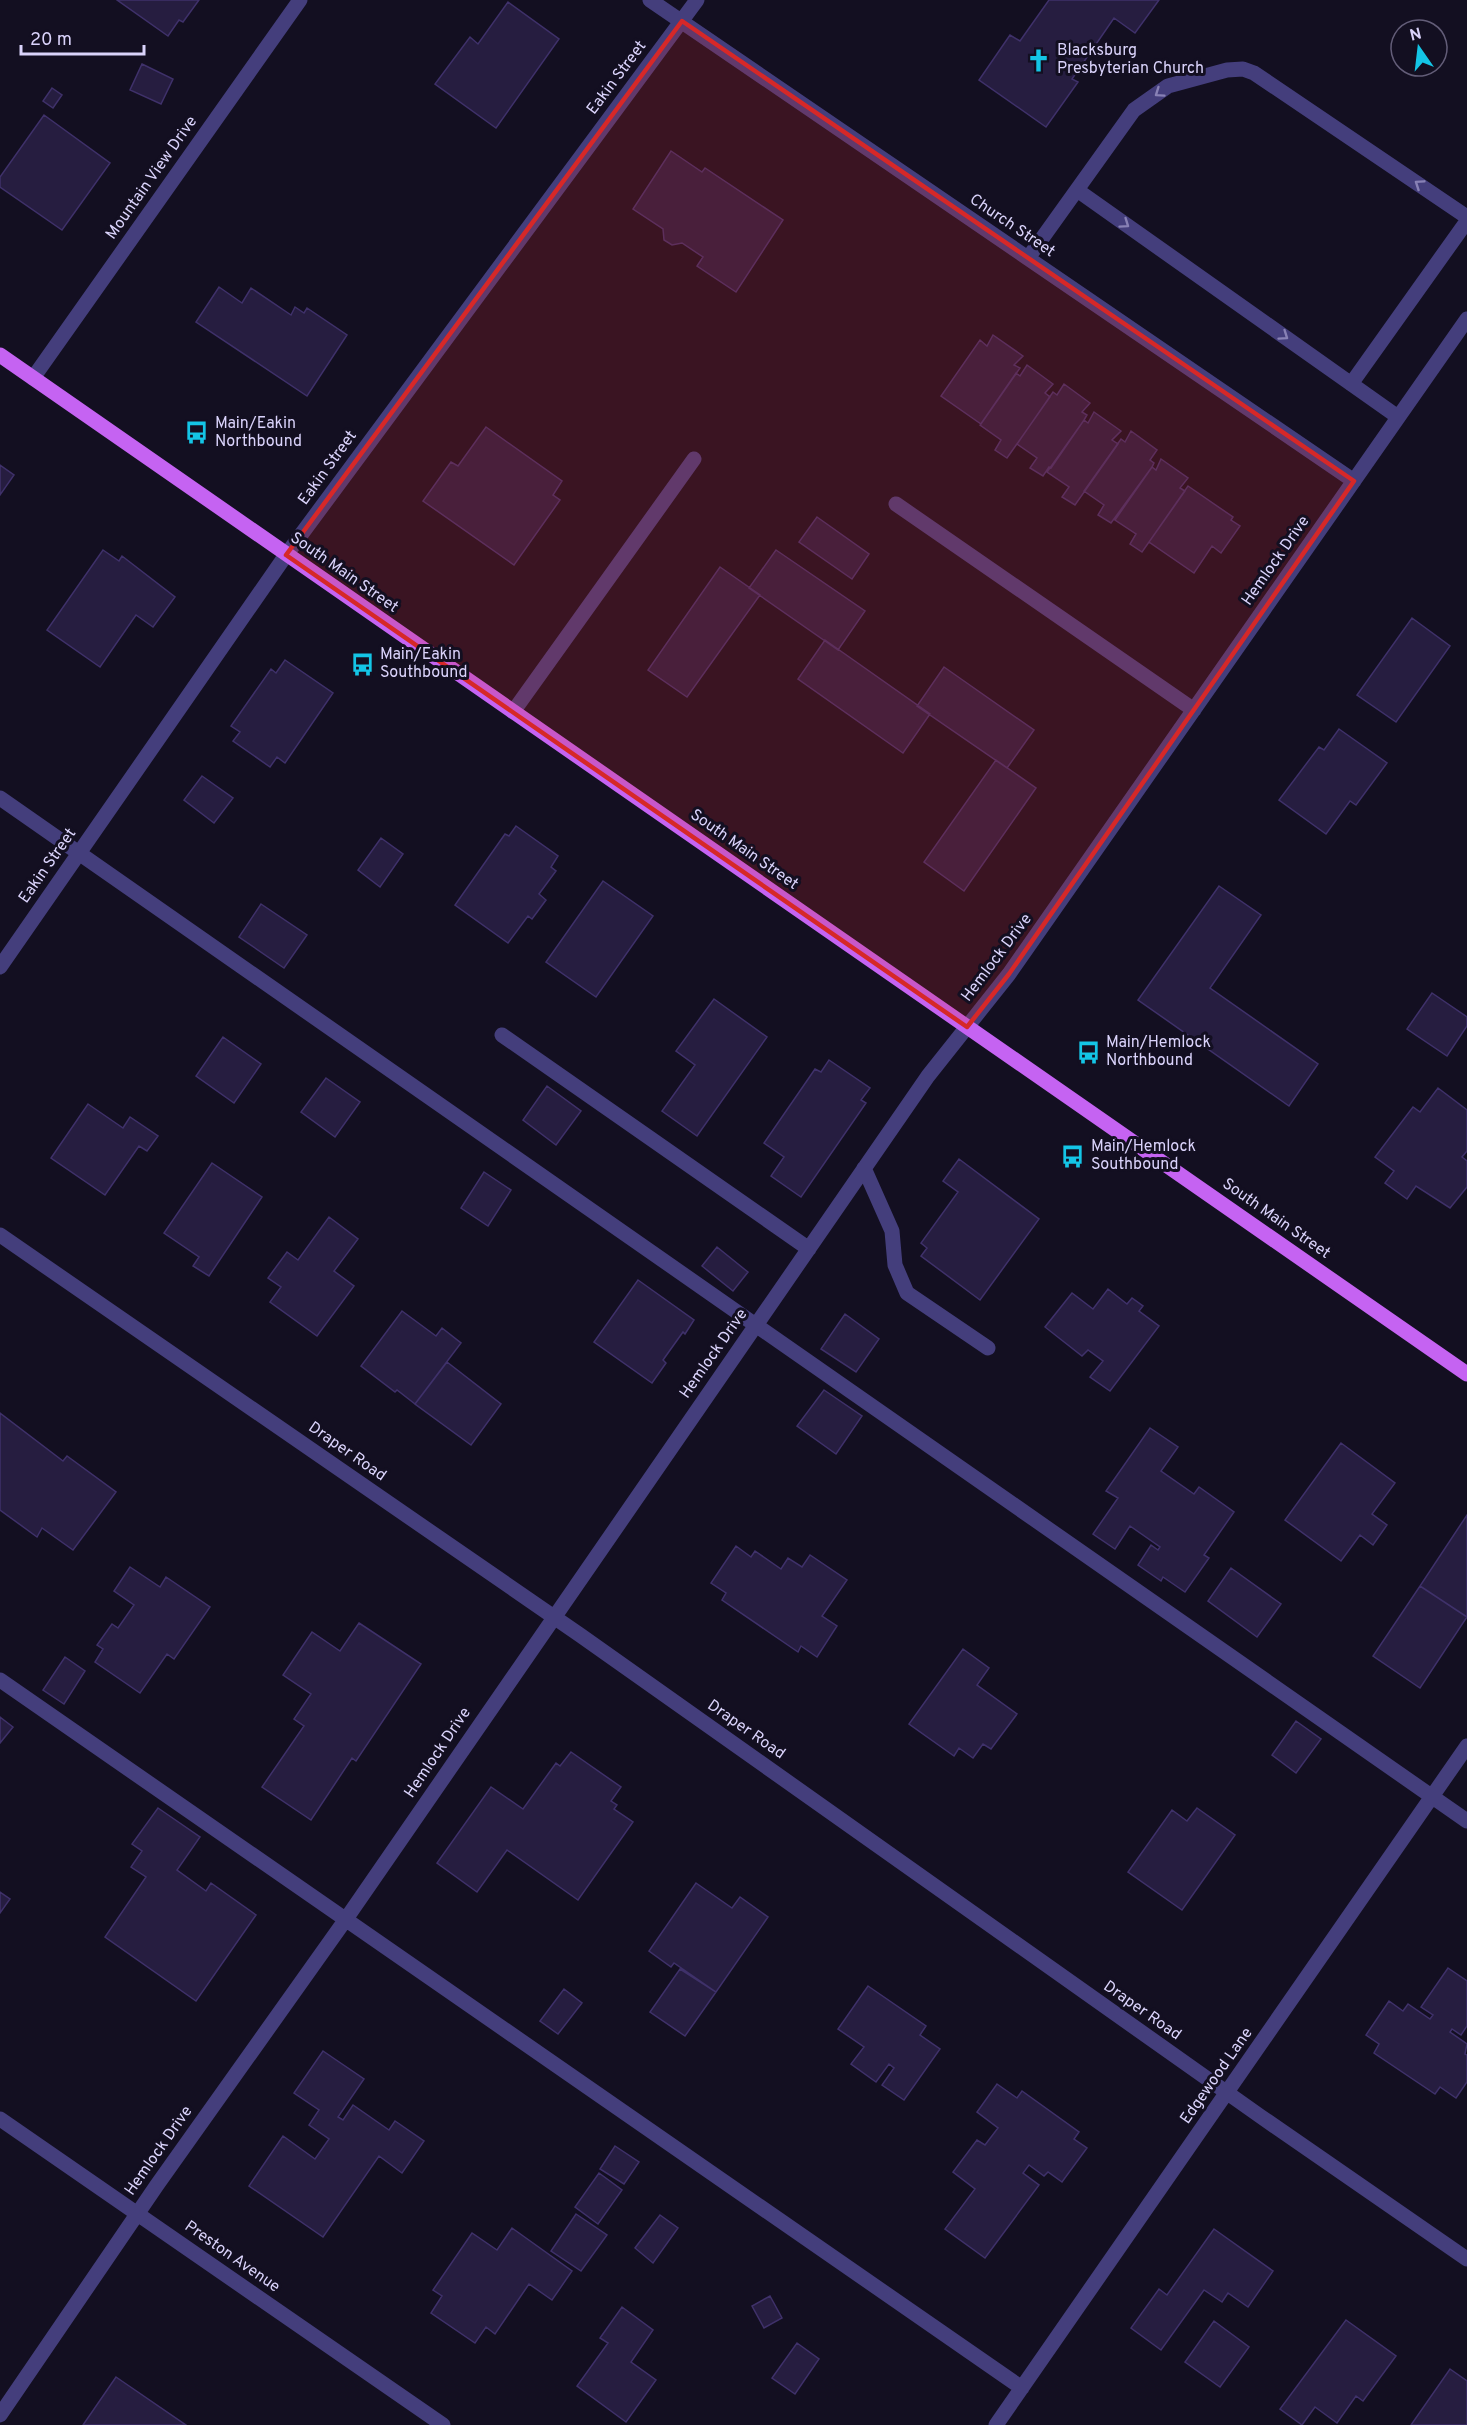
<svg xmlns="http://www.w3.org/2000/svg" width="1467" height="2425" font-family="Overpass,sans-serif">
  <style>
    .building { fill: #261d40; stroke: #3f316a; stroke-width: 1.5 }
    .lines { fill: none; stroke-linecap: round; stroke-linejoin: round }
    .minor { stroke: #443e7c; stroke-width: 15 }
    .major { stroke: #c563f2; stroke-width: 15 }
    .oneway { stroke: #8881b5 }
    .marked { fill: #d62828; fill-opacity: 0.2; stroke: #d62828; stroke-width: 4.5; stroke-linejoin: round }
    .labels { text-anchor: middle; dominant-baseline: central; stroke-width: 6; stroke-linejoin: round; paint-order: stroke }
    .poi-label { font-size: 16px; fill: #dad3fb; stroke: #130f21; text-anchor: start }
    .street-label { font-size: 16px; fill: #dad3fb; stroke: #130f21 }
  </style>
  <rect width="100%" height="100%" fill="#130f21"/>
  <path class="building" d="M117,0h82l-16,22 -4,-2 -11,16z
    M1049,0h110l-24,33 -21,-15 -42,61 6,3 -32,45 -67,-47 31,-45 10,6z
    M508,2l51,37 -63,89 -61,-44 35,-47 8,7z
    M142,64l31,15 -12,25 -31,-14z
    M52,88l10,7 -9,13 -10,-7z
    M44,115l66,48 -48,67 -62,-43v-10z
    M671,151l31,21 3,-4 78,52 -47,72 -39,-26 6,-9 -21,-14 -10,2 -8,-5 -1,-11 -30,-20z
    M219,287l23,16 9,-15 40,27 4,-8 9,6 3,-5 40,27 -40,61 -111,-74z
    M993,335l30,21 -9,9 6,3 -39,56 -40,-28 39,-56 7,6z
    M1027,365l26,19 -8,9 5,4 -43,61 -12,-8 6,-10 -21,-15 36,-52 4,3z
    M1064,384l26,19 -8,9 5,3 -3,5 -33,48 -2,-1 -6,9 -13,-8 7,-10 -20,-14 36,-52 4,3z
    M1094,412l27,19 -9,9 6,4 -43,61 -13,-8 7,-10 -22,-15 37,-52 4,3z
    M486,427l76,54 -9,14 7,5 -46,65 -91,-64 28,-39 7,4z
    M1131,431l26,19 -7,10 4,3 -2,4 -41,56 -13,-8 6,-10 -20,-14 37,-52 4,3z
    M1161,459l27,19 -8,10 5,3 -43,61 -12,-8 6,-10 -21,-14 37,-53 4,3z
    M0,465l14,10 -14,20z
    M1188,486l45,31 -2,3 9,6 -19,27 -9,-7 -18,27 -45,-31z
    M817,517l52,37 -17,25 -53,-37z
    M103,550l16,11 3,-5 53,41 -22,30 -17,-12 -36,52 -53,-37z
    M776,550l89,61 -27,39 -89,-62z
    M720,567l40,28 -73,102 -39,-27z
    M1412,618l38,28 -54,76 -39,-27z
    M825,640l105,74 -27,39 -105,-74z
    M285,660l48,33 -48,70 -8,-6 -7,10 -37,-26 7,-9 -9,-6 40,-57 5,4z
    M944,667l90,63 -27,38 -90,-62z
    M1339,729l48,34 -31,42 -6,-4 -24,33 -47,-34 40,-53 5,3z
    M996,760l40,28 -72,103 -40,-29z
    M202,776l31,22 -19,25 -30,-23z
    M516,826l42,30 -7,11 5,4 -17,23 7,6 -14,19 -4,-3 -20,27 -53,-38 50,-71 4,2z
    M381,838l22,16 -23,33 -22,-17z
    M603,881l50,35 -57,81 -50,-35z
    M1219,886l42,29 -51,73 108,76 -29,42 -151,-106z
    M261,904l46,31 -23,33 -45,-31z
    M1432,993l35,24v9l-20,30 -40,-27z
    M714,999l53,38 -70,99 -35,-25 33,-46 -19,-14z
    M223,1037l38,27 -27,39 -38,-27z
    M829,1060l41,28 -9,12 5,3 -65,94 -30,-21 13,-19 -20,-14 51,-74 6,3z
    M326,1078l34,24 -25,35 -34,-25z
    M547,1086l34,25 -25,34 -33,-25z
    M1438,1088l29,22v41l-5,6 5,4v26l-17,21 -34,-22 -9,13 -22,-16 9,-12 -19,-14 38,-50 7,5z
    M88,1104l35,24 7,-11 28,19 -11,15 -8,-5 -34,49 -54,-37z
    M959,1159l80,60 -59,81 -59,-44 6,-8 -6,-5 37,-51 -15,-11z
    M212,1163l50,34 -53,79 -16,-10 6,-9 -35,-24z
    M484,1172l27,18 -23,36 -27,-18z
    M329,1217l29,22 -24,32 20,15 -37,50 -47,-34 11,-15 -13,-9 19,-26 11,8z
    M717,1247l31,25 -15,19 -31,-25z
    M638,1280l56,40 -9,14 -2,-2 -20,28 3,3 -14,20 -58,-41z
    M1108,1289l19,15 5,-6 11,8 -4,5 20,15 -49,65 -20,-14 13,-16 -15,-11 -6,6 -37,-29 27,-34 21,16z
    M402,1311l34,25 6,-8 19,15 -46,61 -18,-14 -2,2 -34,-26z
    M845,1314l34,25 -23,33 -35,-23z
    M447,1362l54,42 -30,41 -56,-41z
    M824,1390l38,26 -26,38 -39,-28z
    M0,1413l63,48 4,-5 49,36 -43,58 -31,-22 -5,9 -37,-27z
    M1150,1428l28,19 -17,24 33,23 5,-7 35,25 -30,43 5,3 -24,34 -22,-15 -2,4 -23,-16 13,-20 7,5 2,-3 -30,-21 -15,23 -22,-15 25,-36 -12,-7z
    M1341,1443l54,40 -23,31 15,11 -14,20 -13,-10 -19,26 -56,-41z
    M1467,1515v102l-47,-31z
    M736,1546l15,11 4,-6 26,18 7,-11 14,9 8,-12 37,25 -25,36 15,10 -20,31 -16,-11 -3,6 -76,-52 4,-7 -15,-10z
    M130,1567l30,20 6,-10 44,30 -36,52 -7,-5 -27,39 -45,-31 8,-13 -6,-4 15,-21 6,4 16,-23 -20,-14z
    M1231,1568l50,36 -24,33 -49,-36z
    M1420,1586l47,31 -47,71 -47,-32z
    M359,1623l62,41 -65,97 -4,-3 -41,62 -49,-33 42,-61 -10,-7 17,-25 -28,-19 29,-43 28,19z
    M963,1649l26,19 -12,17 40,29 -26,35 -8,-5 -10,14 -14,-10 -5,8 -45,-32z
    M65,1657l20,14 -21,33 -21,-14z
    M0,1717l13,10 -13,16z
    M1296,1721l25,18 -25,34 -24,-18z
    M571,1752l50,35 -10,14 6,4 -3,4 19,13 -55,78 -71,-50 -30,42 -40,-29 54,-76 32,22 33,-46 4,3z
    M158,1808l42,29 -23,33 29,21 5,-8 45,32 -60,86 -91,-64 41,-60 -15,-10 11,-16 -10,-7z
    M1197,1808l38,27 -53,75 -54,-38 44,-62 15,11z
    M696,1883l36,25 8,-11 28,20 -52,75 -42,-29 -3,4 -22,-16z
    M0,1892l10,7 -10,14z
    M1448,1968l19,13v45l-6,9 -9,-6 -2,3 17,12 -2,10 2,1v27l-11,16 -16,-11 -5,7 -61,-41 5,-9 -13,-9 23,-34 14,10 5,-7 22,15 3,-4 -12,-8z
    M680,1969l36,23 -31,44 -35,-24z
    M868,1986l58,40 -6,9 20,14 -36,51 -22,-15 12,-17 -5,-4 -13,18 -25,-18 13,-17 -26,-18z
    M564,1989l18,14 -24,31 -18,-13z
    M323,2051l41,28 -26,38 5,3 10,-15 36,25 6,-9 29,20 -22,32 -23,-17 -56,81 -74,-51 34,-50 32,23 14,-20 -20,-14 10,-15 -25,-17z
    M997,2084l20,14 5,-7 57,41 -5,7 13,9 -25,34 -14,-10 -4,4 -15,-11 -6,8 16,12 -54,73 -40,-29 30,-40 -22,-17 24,-32 8,5 13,-17 -21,-16z
    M615,2146l24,16 -15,22 -24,-15z
    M599,2173l23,17 -24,34 -23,-17z
    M576,2214l31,21 -26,36 -30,-20z
    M660,2215l18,13 -25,35 -18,-15z
    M512,2228l60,43 -20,29 -23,-16 -34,50 -9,-7 -11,16 -44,-30 11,-17 -9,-6 39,-57 25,17z
    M1214,2229l59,42 -25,36 -20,-14 -6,9 -18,-12 -43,60 -30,-22 28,-39 8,6z
    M770,2296l12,22 -18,10 -12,-22z
    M622,2307l31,23 -22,32 25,18 -30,42 -49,-36 31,-43 -8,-5z
    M1346,2320l50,36 -33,45 -7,-5 -19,27 -22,-16 -13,18 -22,-16z
    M1214,2321l35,26 -29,40 -35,-25z
    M797,2343l22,16 -24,35 -23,-16z
    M1450,2369l17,12v44h-56z
    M116,2377l70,48h-103z"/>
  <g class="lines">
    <path class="minor" d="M650,0l704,481
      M1077,190l321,227
      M1028,258l106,-148 34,-24 59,-16 16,-1 11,4 213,144
      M33,378l267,-378
      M1351,384l116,-163
      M896,504l298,206
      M513,712l181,-253
      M0,798l1467,1023
      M0,967l286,-412 411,-555
      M502,1035l307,214
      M864,1168l28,63 3,34 12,28 81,55
      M0,1235l580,400 680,481 207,143
      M0,1680l1022,708
      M0,2119l443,306
      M0,2415l157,-230 189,-266 582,-843 81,-102 458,-655
      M996,2425l471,-679"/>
    <path class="major" d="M0,355l1467,1019"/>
  </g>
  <defs><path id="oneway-chevron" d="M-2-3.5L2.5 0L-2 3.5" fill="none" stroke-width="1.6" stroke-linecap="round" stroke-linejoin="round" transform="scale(1.5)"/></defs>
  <g class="oneway">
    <use href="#oneway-chevron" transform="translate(1159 93) rotate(145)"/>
    <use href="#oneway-chevron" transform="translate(1419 184) rotate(-146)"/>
    <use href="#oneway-chevron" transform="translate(1125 224) rotate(35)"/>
    <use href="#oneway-chevron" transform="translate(1284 336) rotate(35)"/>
  </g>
  <path class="marked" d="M682,21l672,460 -345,493 -42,53 -681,-472z"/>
  <defs>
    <symbol id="church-bare" viewBox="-9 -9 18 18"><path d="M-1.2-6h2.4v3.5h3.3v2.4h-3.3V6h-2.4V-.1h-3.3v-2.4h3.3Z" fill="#14c5e6" stroke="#130f21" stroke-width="2.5" paint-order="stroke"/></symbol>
    <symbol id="bus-bare" viewBox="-9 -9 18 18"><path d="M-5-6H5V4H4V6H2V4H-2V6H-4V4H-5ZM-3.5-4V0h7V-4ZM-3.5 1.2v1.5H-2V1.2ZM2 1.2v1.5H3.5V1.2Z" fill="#14c5e6" stroke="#130f21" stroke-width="2.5" paint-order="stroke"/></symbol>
  </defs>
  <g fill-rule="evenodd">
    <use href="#church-bare" x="1022" y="44" width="33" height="33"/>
    <use href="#bus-bare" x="180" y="416" width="33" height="33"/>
    <use href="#bus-bare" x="346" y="648" width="33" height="33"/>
    <use href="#bus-bare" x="1072" y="1036" width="33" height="33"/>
    <use href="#bus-bare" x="1056" y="1140" width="33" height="33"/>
  </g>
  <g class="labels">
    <g class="poi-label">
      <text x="1057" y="51">Blacksburg<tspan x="1057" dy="18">Presbyterian Church</tspan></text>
      <text x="215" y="424">Main/Eakin<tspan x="215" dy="18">Northbound</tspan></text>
      <text x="380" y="655">Main/Eakin<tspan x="380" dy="18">Southbound</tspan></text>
      <text x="1106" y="1043">Main/Hemlock<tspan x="1106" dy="18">Northbound</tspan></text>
      <text x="1091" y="1147">Main/Hemlock<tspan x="1091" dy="18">Southbound</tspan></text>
    </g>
    <g class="street-label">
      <text transform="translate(617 78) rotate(-53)">Eakin Street</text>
      <text transform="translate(152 178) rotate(-55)">Mountain View Drive</text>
      <text transform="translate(1012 226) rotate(34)">Church Street</text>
      <text transform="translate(328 468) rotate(-54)">Eakin Street</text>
      <text transform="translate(1276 561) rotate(-55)">Hemlock Drive</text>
      <text transform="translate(344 573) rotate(35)">South Main Street</text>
      <text transform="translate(744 850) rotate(35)">South Main Street</text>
      <text transform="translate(48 866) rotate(-55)">Eakin Street</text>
      <text transform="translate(997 958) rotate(-53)">Hemlock Drive</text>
      <text transform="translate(1276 1219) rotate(35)">South Main Street</text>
      <text transform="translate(714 1354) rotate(-55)">Hemlock Drive</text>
      <text transform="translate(347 1452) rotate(35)">Draper Road</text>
      <text transform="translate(746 1730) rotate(35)">Draper Road</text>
      <text transform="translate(438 1753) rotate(-56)">Hemlock Drive</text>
      <text transform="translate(1142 2011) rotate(35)">Draper Road</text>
      <text transform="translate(1217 2076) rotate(-55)">Edgewood Lane</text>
      <text transform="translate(159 2151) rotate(-55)">Hemlock Drive</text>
      <text transform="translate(232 2257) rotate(35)">Preston Avenue</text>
    </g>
  </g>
  <g transform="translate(1419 48) rotate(346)"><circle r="28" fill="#130f21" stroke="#635d78" stroke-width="1.5"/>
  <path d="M0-4.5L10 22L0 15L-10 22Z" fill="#14c5e6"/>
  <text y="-9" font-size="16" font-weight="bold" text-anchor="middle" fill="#dad3fb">N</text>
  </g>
  <path d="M21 45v9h123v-9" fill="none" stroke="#dad3fb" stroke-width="3"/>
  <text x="30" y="45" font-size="18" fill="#dad3fb" stroke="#130f21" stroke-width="4.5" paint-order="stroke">20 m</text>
</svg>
